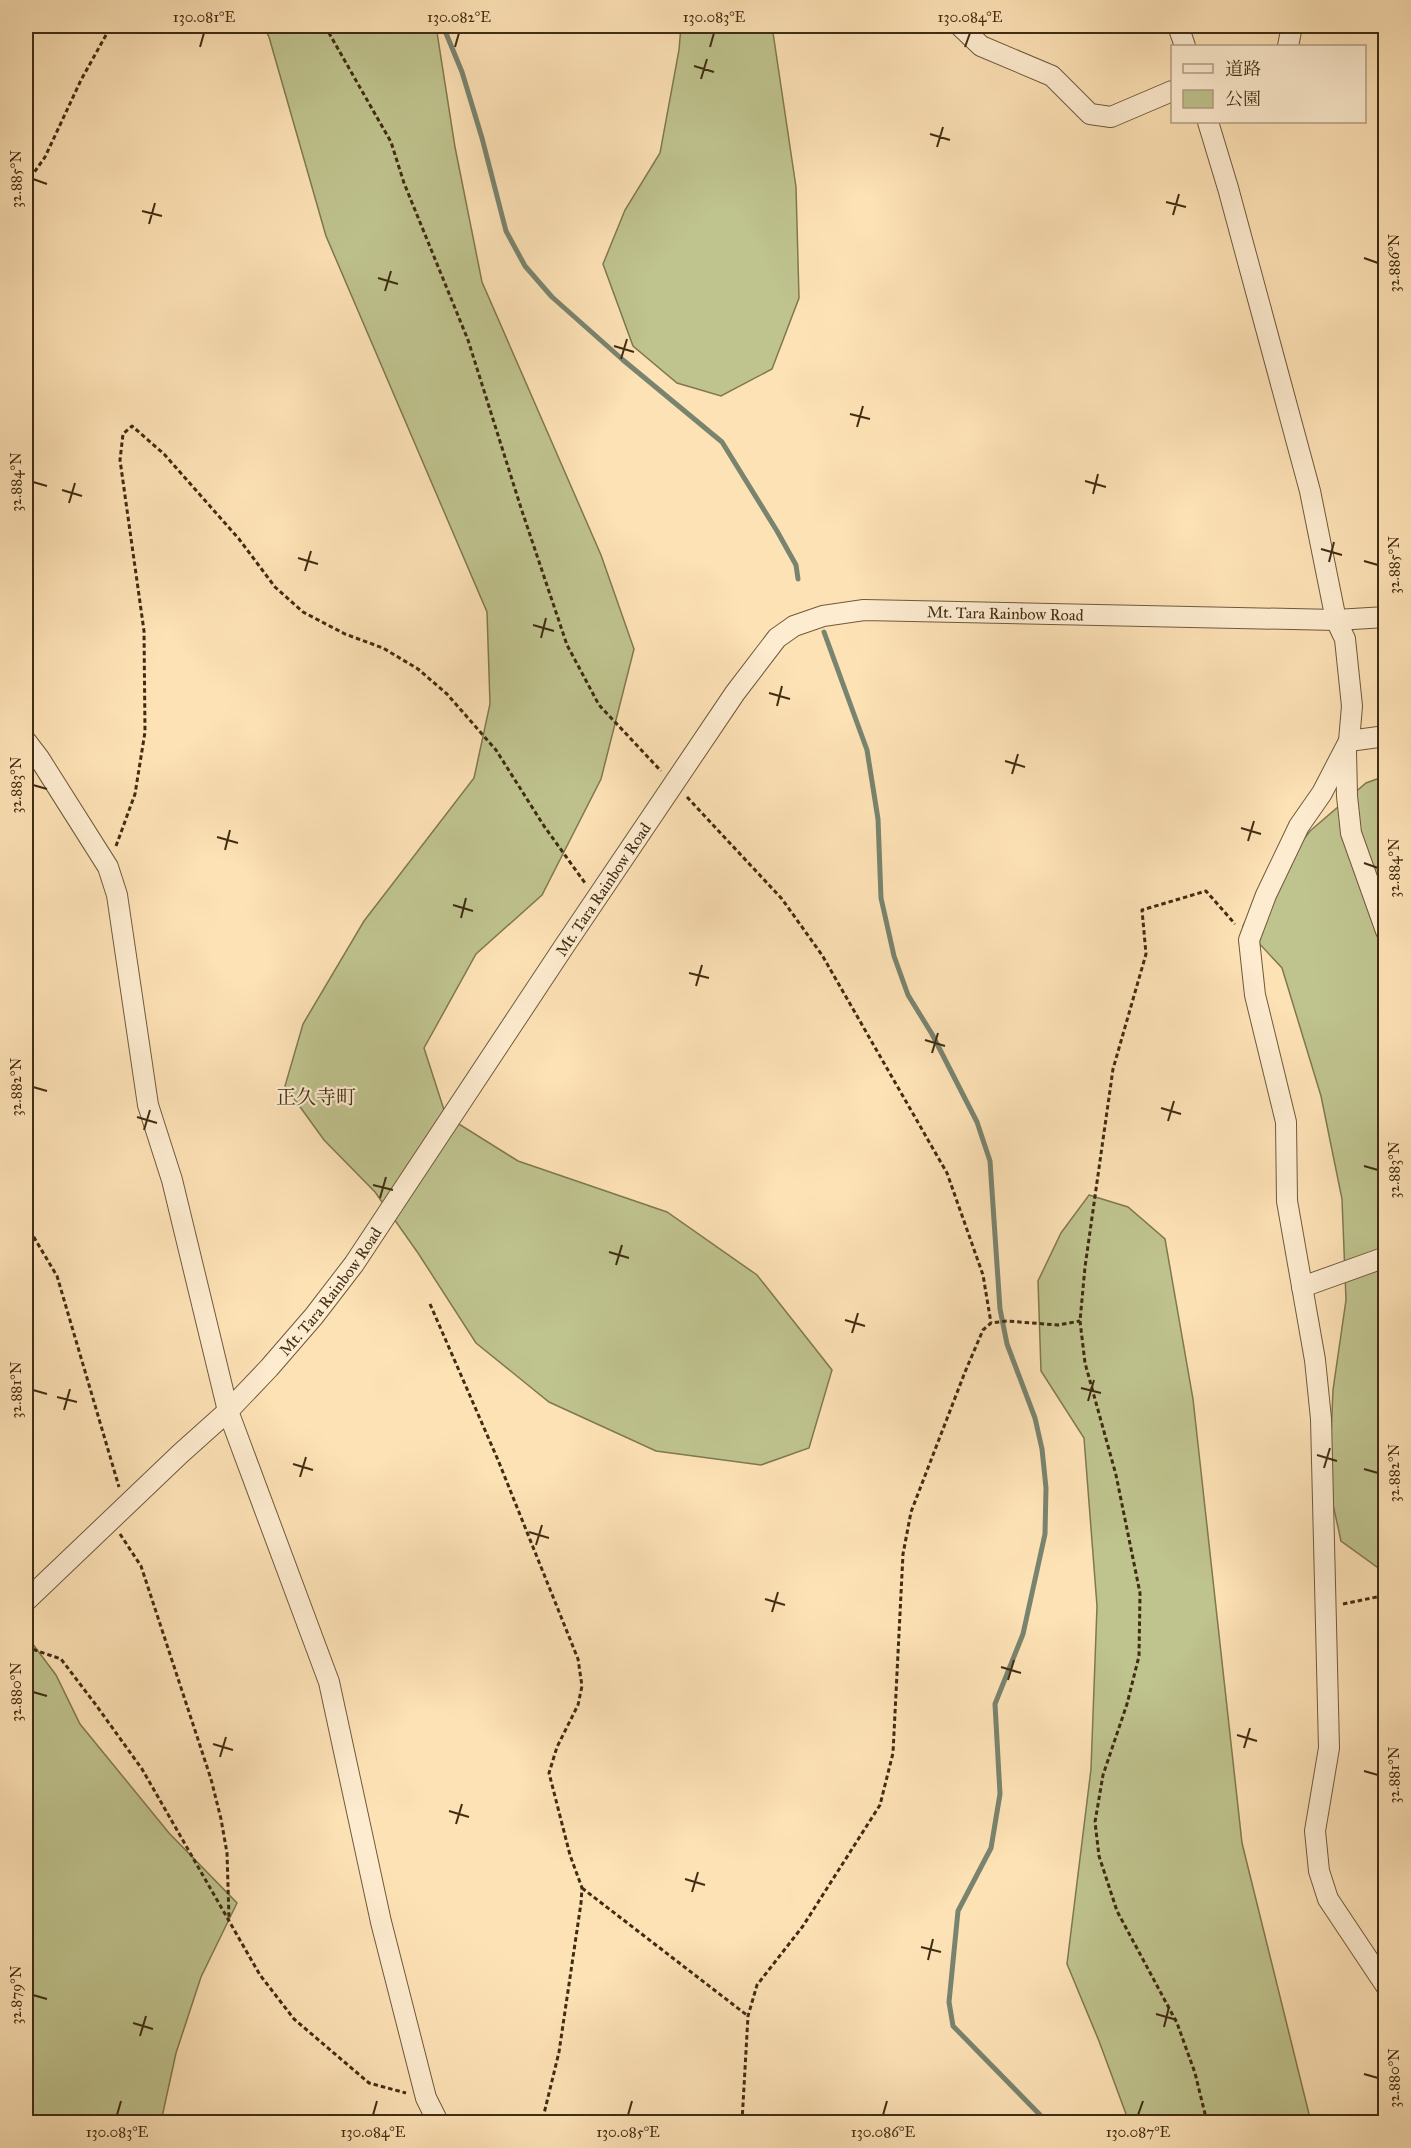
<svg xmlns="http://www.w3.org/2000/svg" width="1411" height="2148" font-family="'IM FELL Great Primer','Noto Serif JP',serif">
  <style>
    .green { fill: #bfc38e; stroke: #807850; stroke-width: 1.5 }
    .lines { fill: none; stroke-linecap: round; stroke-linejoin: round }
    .stream { stroke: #79846f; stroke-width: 5 }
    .minor-casing { stroke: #6f5a3b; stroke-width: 22 }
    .path { stroke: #402c12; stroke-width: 3; stroke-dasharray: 4.5 3; stroke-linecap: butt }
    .minor { stroke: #feecd0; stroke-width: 20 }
    .ticks { fill: none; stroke: #402c12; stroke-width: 2 }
    .labels { text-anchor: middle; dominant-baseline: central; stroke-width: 4.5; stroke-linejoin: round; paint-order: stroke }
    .street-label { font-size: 16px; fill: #402c12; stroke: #feecd0 }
    .quarter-label { font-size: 20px; fill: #402c12; stroke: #feecd0 }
    .neatline { fill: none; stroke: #402c12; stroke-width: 2 }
    .ticks-label { font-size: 15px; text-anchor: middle; fill: #402c12 }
  </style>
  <rect width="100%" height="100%" fill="#fde2b6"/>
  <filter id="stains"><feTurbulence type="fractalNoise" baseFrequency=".00333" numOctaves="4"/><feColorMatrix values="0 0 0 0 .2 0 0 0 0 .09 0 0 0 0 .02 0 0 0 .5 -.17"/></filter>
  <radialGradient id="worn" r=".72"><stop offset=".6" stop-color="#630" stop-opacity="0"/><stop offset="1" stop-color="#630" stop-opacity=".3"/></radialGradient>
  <path class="green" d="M263,26h173l19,121 27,135 119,273 33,94 -33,130 -59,116 -66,59 -52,94 22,68 72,45 149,51 90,63 75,95 -23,78 -48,17 -105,-14 -107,-49 -73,-59 -58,-90 -43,-61 -51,-52 -39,-54 18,-62 61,-103 110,-143 16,-74 -3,-92 -161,-376 -57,-199z
    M681,26h91l24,161 3,111 -27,71 -51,27 -44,-13 -44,-37 -30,-82 22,-54 35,-57 19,-103z
    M1385,776v792l-8,-1 -36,-26 -12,-55 4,-96 13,-90 -4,-101 -21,-103 -39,-128 -39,-42 17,-29 50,-66 56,-48z
    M1089,1195l39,12 37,32 28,160 49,444 69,279h-182l-30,-81 -32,-77 24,-195 6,-163 -13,-168 -43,-67 -3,-90 23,-48z
    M26,1635l30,40 24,49 89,109 68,70 -36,74 -25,76 -14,64v5h-136z"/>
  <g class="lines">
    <path class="stream" d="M443,26l19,46 20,66 24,93 19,35 27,31 71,63 99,82 55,89 19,34 2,14
      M824,632l43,118 11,69 3,79 13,58 14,39 24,39 45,88 13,39 10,148 7,35 28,74 7,31 4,39 -1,46 -22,100 -28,70 5,90 -9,54 -33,63 -9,91 4,24 94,96"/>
    <defs>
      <g id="minor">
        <path d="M960,26l21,20 71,30 38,38 21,3 61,-26"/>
        <path d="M1178,26l7,20"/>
        <path d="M1288,46l4,-20"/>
        <path d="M1208,122l20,66 82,303 26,129 9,19 7,67 -3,35 -27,52 -23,33 -33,69 -17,45 6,55 31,127 1,79 28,159 6,59 8,329 -14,83 4,40 9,28 58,87"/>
        <path d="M26,741l13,17 69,109 9,28 31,210 24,75 56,231 101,271 52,240 45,176 12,24"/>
        <path d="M1349,741l37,-5"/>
        <path d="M1346,751l1,45 4,37 35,98"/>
        <path d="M1302,1287l84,-30"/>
        <path id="s1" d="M26,1601l154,-147 48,-43 41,-43 45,-52 40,-52 211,-319 170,-252 42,-55 17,-12 29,-10 41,-6 472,10 50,-3"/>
      </g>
    </defs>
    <use href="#minor" class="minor-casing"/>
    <path class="path" d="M325,26l66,116 13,41 64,157 53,168 46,137 32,60 62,66
      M26,184l19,-27 36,-77 30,-54
      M687,797l95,102 40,56 125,218 36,102 8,48
      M116,846l19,-52 10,-62 -1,-101 -24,-171 3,-26 9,-8 32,28 75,85 36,48 28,25 42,22 38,14 35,21 29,25 49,56 48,76 41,57
      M26,1224l31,52 62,211
      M430,1304l68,156 80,199 4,27 -4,19 -21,42 -8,26 21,82 12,33 -1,15 -22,149 -17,70
      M120,1534l21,32 70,213 10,40 6,34 2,66
      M1343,1604l43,-9
      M26,1647l35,12 35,46 46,64 118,206 34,44 75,64 37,10
      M582,1888l166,128
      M742,2122l6,-106 9,-31 46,-59 77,-121 13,-52 10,-199 8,-42 54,-140 18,-42 8,-7 16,-2 51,4 22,-4
      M1207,2122l-12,-49 -18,-50 -60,-112 -18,-55 -4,-34 8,-47 24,-71 12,-48 1,-63 -24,-118 -31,-112 -5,-42 5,-54 28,-198 33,-115 -4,-44 64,-19 29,33"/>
    <use href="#minor" class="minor"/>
  </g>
  <path class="ticks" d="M200,47l4,-14M455,47l4,-14M710,47l4,-14M965,47l5,-14M694,66l20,6M701,79l6,-20M930,134l20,6M937,147l6,-20M33,179l14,5M1166,202l20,5M142,211l20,5M1173,215l6,-21M149,224l6,-21M1364,258l14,5M378,278l20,6M385,291l6,-20M614,346l20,6M621,359l6,-20M850,414l20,5M857,427l6,-21M1085,481l21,6M33,482l14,4M62,490l20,6M1093,494l5,-20M69,503l6,-20M1321,549l21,6M298,558l20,6M1364,561l14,4M1329,562l5,-20M305,571l6,-20M533,625l21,6M541,638l5,-20M769,693l21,6M777,706l5,-20M1005,761l20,6M1012,774l6,-20M33,785l14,4M1241,828l20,6M217,837l21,6M1248,841l6,-20M225,850l5,-20M1364,863l14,5M453,905l20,6M461,918l5,-20M689,973l20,5M696,986l6,-21M925,1040l20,6M932,1053l6,-20M33,1087l14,4M1161,1108l20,6M137,1117l20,6M1168,1121l6,-20M144,1130l6,-20M1364,1166l14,4M373,1185l20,5M380,1198l6,-21M609,1252l20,6M616,1265l6,-20M845,1320l20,6M852,1333l6,-20M1081,1388l20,5M33,1390l14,4M57,1397l20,5M1088,1401l6,-21M64,1410l6,-21M1317,1455l20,6M293,1464l20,6M1324,1468l6,-20M1364,1469l14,4M300,1477l6,-20M529,1532l20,6M536,1545l6,-20M765,1599l20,6M772,1612l6,-20M1001,1667l20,6M1008,1680l6,-20M33,1692l14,4M1237,1735l20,6M213,1744l20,6M1244,1748l6,-20M220,1757l6,-20M1364,1771l14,4M449,1811l20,6M456,1824l6,-20M685,1879l20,6M692,1892l6,-20M921,1947l20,5M928,1960l5,-21M33,1995l14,4M1156,2014l21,6M133,2023l20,6M1164,2027l5,-20M140,2036l6,-20M1364,2074l14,4M117,2115l4,-14M373,2115l4,-14M628,2115l4,-14M883,2115l4,-14M1138,2115l5,-14"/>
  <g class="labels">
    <g class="street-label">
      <text stroke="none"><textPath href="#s1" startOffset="1461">Mt. Tara Rainbow Road</textPath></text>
      <text stroke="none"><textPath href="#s1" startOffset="921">Mt. Tara Rainbow Road</textPath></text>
      <text stroke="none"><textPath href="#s1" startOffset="435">Mt. Tara Rainbow Road</textPath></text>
    </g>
    <g class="quarter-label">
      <text x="316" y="1097">正久寺町</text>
    </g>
  </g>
  <rect width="1411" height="2148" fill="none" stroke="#fde2b6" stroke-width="66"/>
  <rect x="1171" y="45" width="195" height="78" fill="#feecd0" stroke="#b29f84" stroke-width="1.5"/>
  <rect x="1183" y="64" width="30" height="9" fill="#feecd0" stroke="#b29f84" stroke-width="1.5"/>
  <text x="1225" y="75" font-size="18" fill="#402c12">道路</text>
  <rect x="1183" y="90" width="30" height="18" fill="#bfc38e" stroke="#b29f84" stroke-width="1.5"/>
  <text x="1225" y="105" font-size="18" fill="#402c12">公園</text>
  <rect x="33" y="33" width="1345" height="2082" class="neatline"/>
  <g class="ticks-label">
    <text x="204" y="22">130.081°E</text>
    <text x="459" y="22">130.082°E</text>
    <text x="714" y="22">130.083°E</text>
    <text x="970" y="22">130.084°E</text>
    <text transform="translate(16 179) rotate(-90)" y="5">32.885°N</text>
    <text transform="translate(1394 263) rotate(-90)" y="5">32.886°N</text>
    <text transform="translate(16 482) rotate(-90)" y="5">32.884°N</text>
    <text transform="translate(1394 565) rotate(-90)" y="5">32.885°N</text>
    <text transform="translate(16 785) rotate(-90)" y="5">32.883°N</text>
    <text transform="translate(1394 868) rotate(-90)" y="5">32.884°N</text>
    <text transform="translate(16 1087) rotate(-90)" y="5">32.882°N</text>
    <text transform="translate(1394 1170) rotate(-90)" y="5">32.883°N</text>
    <text transform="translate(16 1390) rotate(-90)" y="5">32.881°N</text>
    <text transform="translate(1394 1473) rotate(-90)" y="5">32.882°N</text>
    <text transform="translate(16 1692) rotate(-90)" y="5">32.880°N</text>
    <text transform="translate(1394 1775) rotate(-90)" y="5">32.881°N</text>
    <text transform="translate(16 1995) rotate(-90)" y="5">32.879°N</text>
    <text transform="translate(1394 2078) rotate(-90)" y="5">32.880°N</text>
    <text x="117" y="2137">130.083°E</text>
    <text x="373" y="2137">130.084°E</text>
    <text x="628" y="2137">130.085°E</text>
    <text x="883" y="2137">130.086°E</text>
    <text x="1138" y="2137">130.087°E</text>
  </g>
  <rect width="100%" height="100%" filter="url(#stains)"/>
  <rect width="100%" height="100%" fill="url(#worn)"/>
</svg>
